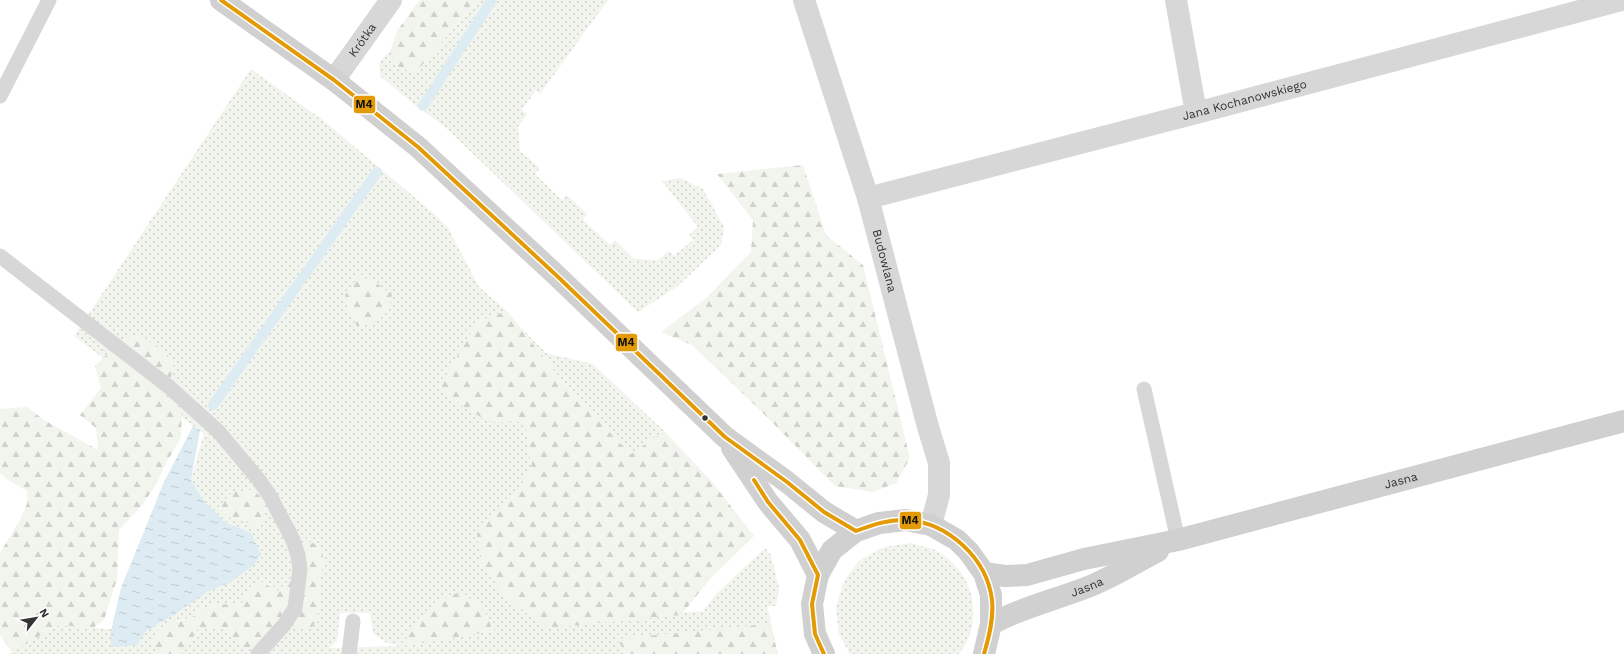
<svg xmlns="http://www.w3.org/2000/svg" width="1624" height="654" font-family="'Work Sans',sans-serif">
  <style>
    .grass { fill: url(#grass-dots); fill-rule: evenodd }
    .forest { fill: url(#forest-firs) }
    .water { fill: url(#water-ripples) }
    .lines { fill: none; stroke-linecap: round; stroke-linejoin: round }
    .stream { stroke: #ddebf3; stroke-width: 10 }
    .lane { stroke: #d7d7d7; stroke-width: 15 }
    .street { stroke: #d7d7d7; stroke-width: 22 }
    .secondary { stroke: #d0d0d0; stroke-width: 22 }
    .bus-1-casing { stroke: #fff; stroke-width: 7 }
    .bus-1 { stroke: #e39a05; stroke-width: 4 }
    .bus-dot { fill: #333; stroke: #fff; stroke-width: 1.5 }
    .labels { text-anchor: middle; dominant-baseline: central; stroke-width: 4; stroke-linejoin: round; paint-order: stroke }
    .street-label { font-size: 12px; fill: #333; stroke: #fff }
    .line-badge { stroke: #fff; stroke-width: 1.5 }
    .pale-badge-label { font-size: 11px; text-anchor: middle; font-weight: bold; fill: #111 }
  </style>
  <defs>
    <pattern id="grass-dots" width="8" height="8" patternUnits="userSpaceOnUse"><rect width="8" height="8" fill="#f1f5ed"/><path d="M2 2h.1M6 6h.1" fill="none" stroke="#cfd2cc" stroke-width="1.8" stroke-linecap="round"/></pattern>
    <pattern id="forest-firs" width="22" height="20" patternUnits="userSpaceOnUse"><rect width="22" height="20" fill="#f1f5ed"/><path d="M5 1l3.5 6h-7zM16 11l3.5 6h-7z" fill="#cfd2cc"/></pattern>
    <pattern id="water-ripples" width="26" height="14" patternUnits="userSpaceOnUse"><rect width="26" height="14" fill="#ddebf3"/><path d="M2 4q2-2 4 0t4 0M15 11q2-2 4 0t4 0" fill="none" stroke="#becad1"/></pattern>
  </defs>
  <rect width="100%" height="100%" fill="#fff"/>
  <path class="grass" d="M478,0h130l-68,94 -4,-4 -14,20 5,4 -9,13 2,24 20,17 -5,6 27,26 5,-5 20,19 -4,6 27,25 5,-5 19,19 24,1 11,-9 5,5 19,-16 -4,-5 9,-8 -36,-46 18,-3 23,11 21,38 -3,18 -43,41 -40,26 -194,-186 -29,-21 -35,-29 -1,-13 11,-12 8,16 18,5z
    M251,69l73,52 109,92 15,15 31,59 28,24 -30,11 12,100 36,-1 7,47 -11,17 23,140 159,-14 14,-18 48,-45 6,7 8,33 -3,18h-9l11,48h-770l51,-29 86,7 64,-41 20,-8 22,-50 -26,-11 -21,-21 -13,-21 13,-46 -130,-98zM374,280l9,9 4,23zM219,507l38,21 -15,-8 -13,-3zM324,563l-5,18v27l-83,32 -15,-13 -65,6 4,-6 34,-11 5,-5 17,-7 25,1 17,-25 20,11 17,-17zM436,602l52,15 6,14 -87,14zM340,613h30l3,20c11,9 15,11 28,13l-71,2 7,-7z
    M520,327l26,26 47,11 71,67 -33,23 -58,-59z
    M911,543c8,3 19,4 26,8 38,21 48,70 22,103h-109l-11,-20 -3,-27 8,-26 16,-21 24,-13z"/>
  <path class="forest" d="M420,0h58l-62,72 -18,-5 -8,-16 7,-20z
    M803,165l23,70 37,30 47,193 -14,25 -23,9 -38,-6 -70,-71 -73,-70 -31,-13 44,-33 46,-47 2,-32 -36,-46z
    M358,277l16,3 9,9 9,4c-4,26 -11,28 -35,33l-8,-15 -4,-16z
    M507,311l66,84 58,59 33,-23 49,52 41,53 -44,43 -29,36 -133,13 -42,-30 -25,-36 -4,-28 44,-49 11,-17 -7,-46h-36l-27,-16 -22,-20 37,-64z
    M132,336h9l24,15 9,16 -6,19 14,24 -1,27 -17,30 -7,16 -14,21 -24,26 -2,49 -13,41 -11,8 -34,-3 -47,27 -12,-17v-82l20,-33 7,-16v-13l-19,-11 -8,-7v-64l27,-2 17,13 54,30 -2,-22 -16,-13 21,-27 -6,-22 13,-13z
    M251,490c14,6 14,15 14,29l-8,9 -15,-8 -13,-3 -10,-10 13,-15z
    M311,542l10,6 3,15 -5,18v27l-3,14 -6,7 -17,-3 -7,-9 -30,30 -11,2 -24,-22 -24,3 -10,18 -6,6h-23l-7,-11 9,-16 14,-6 4,1 16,-6 5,-5 17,-7 25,1 9,-18 8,-7 20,11 17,-17 3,-30z
    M457,593l19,8 12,16 5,14 -87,15 1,-17 16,-8 13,-19z
    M770,624l8,30h-150l-12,-15z"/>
  <path class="water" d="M193,426l7,4 -9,50 13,21 21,21 26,11 10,21 -7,11 -25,18 -20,8 -31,21 -32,19 -9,14 -26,2v-16l10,-43 43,-106z"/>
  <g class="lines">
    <path class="stream" d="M423,106l69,-106
      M213,405l164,-233"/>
    <path class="lane" d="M0,96l49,-96
      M0,256l168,130 50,45 41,49 11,16 23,44 5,15 2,14 -5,39 -11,17 -26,29
      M1144,389l34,151
      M349,654l4,-33"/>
    <g class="street">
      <path id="s1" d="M804,0l64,198 60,229 11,36v32l-8,30"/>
      <path d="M1176,0l20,113"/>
      <path id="s2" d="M334,80l57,-80"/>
      <path id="s3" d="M868,198l328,-85 425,-113"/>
    </g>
    <g class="secondary">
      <path d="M221,0l113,80 84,67 138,128 169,162 62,45 37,30 32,19"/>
      <path d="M732,448l36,54 32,38 18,35"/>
      <path id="s4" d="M984,573l21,3 22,-1 57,-16 94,-19 446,-119"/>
      <path id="s5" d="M991,624c33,-18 69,-25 104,-40 21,-9 42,-22 63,-33"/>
      <path d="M824,654l-9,-20 -3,-30 6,-29 14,-25 24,-19 23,-8 27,-3 25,5 26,15 12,12 15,21 7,22v29l-7,30"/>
    </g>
    <defs>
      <path id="bus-1" d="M221,0l113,80 84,67 138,128 169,162 62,45 37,30 32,19c16,-6 33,-12 51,-11 41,3 80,38 85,80 2,18 -3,37 -8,54
        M754,480l14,22 32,38 18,35 -6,29 3,30 9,20"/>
    </defs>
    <use href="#bus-1" class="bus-1-casing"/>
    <use href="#bus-1" class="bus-1"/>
  </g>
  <circle class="bus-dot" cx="705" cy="418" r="3.5"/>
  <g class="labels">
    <g class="street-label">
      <text stroke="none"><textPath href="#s2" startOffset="49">Krótka</textPath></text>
      <text stroke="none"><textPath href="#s3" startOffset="389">Jana Kochanowskiego</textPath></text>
      <text stroke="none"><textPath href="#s1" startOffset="273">Budowlana</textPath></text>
      <text stroke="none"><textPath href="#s4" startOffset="429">Jasna</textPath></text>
      <text stroke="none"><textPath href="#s5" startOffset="103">Jasna</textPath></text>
    </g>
  </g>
  <g class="line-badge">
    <rect x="353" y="95" width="23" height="19" rx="4" fill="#e39a05"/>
    <rect x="615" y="333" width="23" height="19" rx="4" fill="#e39a05"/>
    <rect x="899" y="511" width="23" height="19" rx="4" fill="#e39a05"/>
  </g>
  <g class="pale-badge-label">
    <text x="364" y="108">M4</text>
    <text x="626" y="346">M4</text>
    <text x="910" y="524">M4</text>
  </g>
  <g transform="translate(36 618) rotate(59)" stroke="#ffffff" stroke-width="3" paint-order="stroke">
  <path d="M0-3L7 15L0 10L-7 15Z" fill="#333333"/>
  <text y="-6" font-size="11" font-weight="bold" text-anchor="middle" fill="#333333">N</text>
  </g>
</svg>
